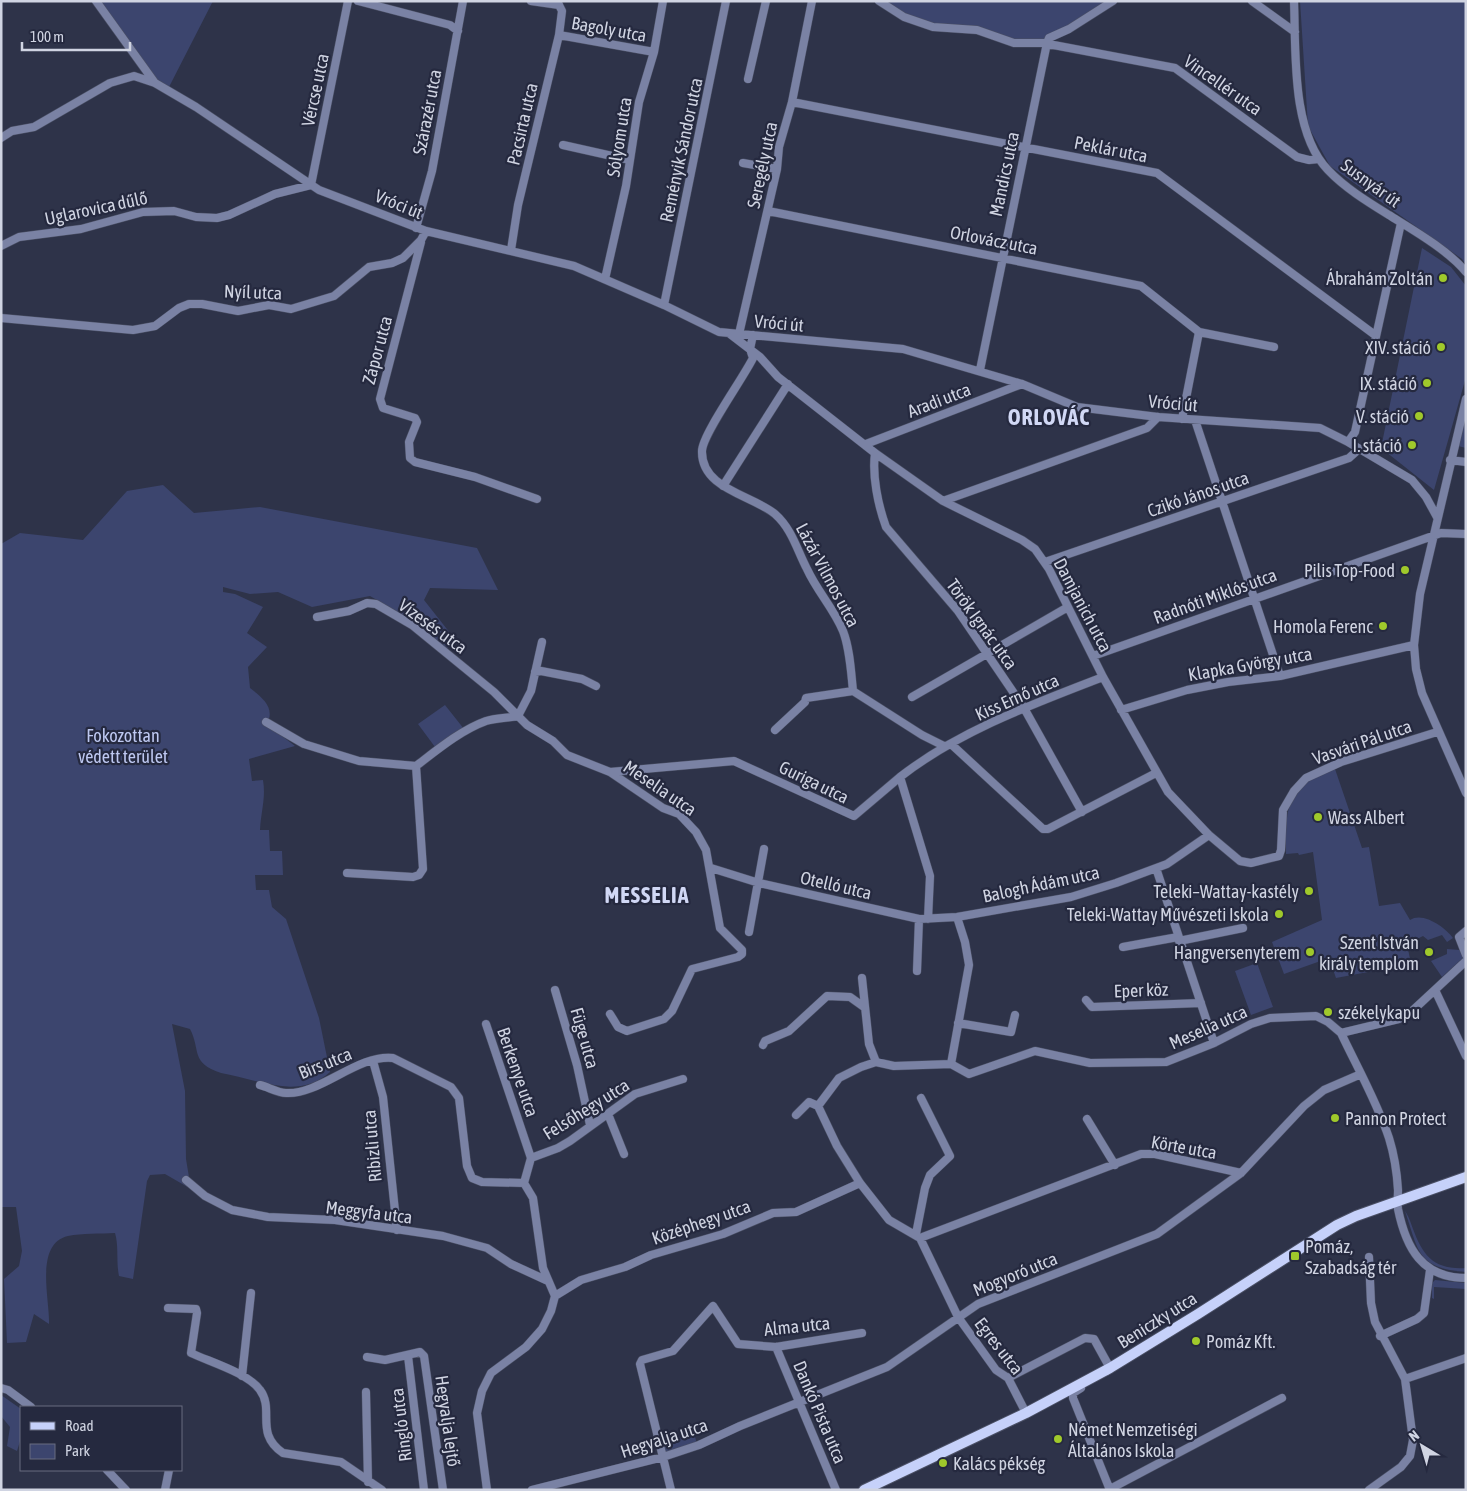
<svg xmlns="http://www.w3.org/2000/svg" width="1467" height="1491" font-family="'Asap Condensed',sans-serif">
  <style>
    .green { fill: #3c456e }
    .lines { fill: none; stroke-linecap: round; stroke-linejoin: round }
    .minor-casing { stroke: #4b5065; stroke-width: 9 }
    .major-casing { stroke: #4b5065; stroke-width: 12 }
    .minor { stroke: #7a82a4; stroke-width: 8 }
    .major { stroke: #c6d1fa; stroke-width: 10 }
    .poi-dot { fill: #a0c92b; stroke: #25293f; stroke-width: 2 }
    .labels { text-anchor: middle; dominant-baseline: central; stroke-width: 4.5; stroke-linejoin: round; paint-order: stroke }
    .street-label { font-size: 18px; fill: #d0d4e2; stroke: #25293f }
    .poi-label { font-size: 18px; fill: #d0d4e2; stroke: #25293f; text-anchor: end }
    .park-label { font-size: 18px; fill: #bec8f1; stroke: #25293f }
    .district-label { font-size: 22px; font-weight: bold; letter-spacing: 1px; fill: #d1d8f5; stroke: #25293f }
  </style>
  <rect width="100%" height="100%" fill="#2e3349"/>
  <path class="green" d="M96,1h117l-44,86 -14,-4z
    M879,1h234l-66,42h-33l-37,-13 -44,-3z
    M1300,1h166v264l-4,-6 -132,-93 -22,-40z
    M1422,248l29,19 15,19v91l-32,113 -53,-42z
    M1466,416v32l-8,-2z
    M163,485l31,28 66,-6 217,41 21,42 -68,-2 -6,12 26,33 3,11 -6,4 -37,-29 -40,-23 -58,11 -34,-15 -28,2 -27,-7v5l12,2 28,13 -16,26 20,14 -19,20 2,21c10,8 23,17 19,31l13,8 -9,2 22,17 -46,13 3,22 11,-1c3,18 -2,31 -3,50h9l1,21h12l1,24h-28l1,15h13l3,17 14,12 33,99 11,54c-32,29 -73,7 -109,1 -31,-10 -20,-23 -31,-44l-18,-5 13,67 1,68 5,30 -26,-15 -15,1 -3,6 -14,98 -14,-3c-3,-14 0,-30 -4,-43 -15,1 -33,0 -47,3 -34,8 -18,64 -19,88l-15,-10 -8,28 -19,1 -3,-64 15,-13 3,-15 -6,-44h-15v-663l19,-11 63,7 44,-49z
    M445,705l19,24 -29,18 -17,-23z
    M1335,769l27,79 7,-1 10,59 21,-3 10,17c13,-9 36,8 43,18l-6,4 -5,-7 -14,5 -5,-4 -16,8 4,20 -75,14 -7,-20 -45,16 -12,-32 50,-22 -9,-68 -14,3 -1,-2 -12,1c0,-47 -1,-68 49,-85z
    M1447,949l13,1 3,8 -21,19 -11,-16 16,-7z
    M1257,963l16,44 -22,8 -16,-44z
    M1405,1211c3,4 6,12 8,18 10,27 21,41 53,39v4c-49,-4 -47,-20 -61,-61z
    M1435,1280l31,3v6l-32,-2v12l-2,-1v-15z
    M1,1395l20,14v29l-4,13 -10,-5 3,-19 -9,-11z
    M694,1433l3,11 -33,11 -2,-12z"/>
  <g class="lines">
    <defs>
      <path id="minor" d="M96,1l59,82
        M358,1l92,24 8,6
        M531,1l28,4
        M879,1l25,16 29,10 44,3 37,13h29l132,25 122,89 12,3 10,-1
        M1252,1l43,31
        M1294,1c2,50 -3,131 34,169 17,18 40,32 61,45 24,15 59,35 77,57
        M559,35l95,17
        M748,79l18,-78
        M792,102l365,71 218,162
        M1,138l11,-7 22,-4 76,-44 24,-7 21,7 41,24 123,83 107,41 148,35 90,39 55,27 184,17 119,35 55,23 81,10 162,11 28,14 64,38 14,17 11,20
        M563,145l67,15
        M743,163l34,6
        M768,211l373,75 58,46 -17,87
        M416,228l16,-57 31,-170
        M421,242l-41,157 3,9 32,10 2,4 -8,20 1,16 5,4 60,15 62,22
        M1,246l18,-9 62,-8 62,-17 31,-1 22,6 21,1 12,-3 46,-21 36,-9 37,-184
        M511,250l7,-45 41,-170 3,-24 -3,-6
        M605,279l21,-93 13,-84 15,-50 9,-51
        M664,305l62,-304
        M1,318l132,12 22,-4 24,-18 10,-4h13l36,7 31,-6 22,4 43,-13 35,-29 23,-4 11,-5 18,-18 5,-9
        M1199,332l75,15
        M730,334l30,23 18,20 97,76 68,48 79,39 13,9 14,20 54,108 65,115 41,43 31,26 11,2 28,-7 2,-6 2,-40 11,-19 12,-13 35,-16 96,-30
        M739,334l38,-165 2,-22 13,-45 20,-101
        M753,335l-3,14 3,9c-9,19 -51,77 -51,93 -1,38 50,44 73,63 17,15 22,36 32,55 10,22 27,40 36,62 7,18 8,41 10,60
        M980,370l67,-327 2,-5 20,-9 44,-28
        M1466,399l-46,195 -6,51 2,24 6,24 44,100
        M1195,420l85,256
        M1348,442l7,-10 46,-209
        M866,444l156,-60
        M875,453c-3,23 3,52 11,74l72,84 66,97 58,104
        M1450,460l16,2
        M723,486l65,-102
        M943,501l204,-73 11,-11
        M1045,562l304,-104 10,-9
        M317,617l32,-6 18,-8 9,1 36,21 82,67 33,33 26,16 14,14 43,17 53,36 16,6 17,18 10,18 14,78 22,22v4l-4,3 -46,12 -20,42 -8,8 -37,12 -9,-4 -8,-13
        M1093,656l348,-123 25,1
        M535,672l6,-1 41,8 14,7
        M853,691l69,44 22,11
        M912,697l156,-90
        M1121,710l66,-20 41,-8 52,-6 134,-31
        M518,716l13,-25 11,-49
        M266,722l38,22 55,17 57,5c21,-16 45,-36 70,-45 10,-3 21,-3 32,-5
        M775,730l30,-28 1,-4 47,-7
        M951,744l92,85h5l108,-56
        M610,772l124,-11 120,55 46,-39
        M711,868l48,15 160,36 38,-2 114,-20 45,-14 51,-19 42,-29
        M1156,868l58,175
        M347,873l66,4 6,-2 4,-6 -7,-103
        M928,919l2,-43 -30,-99c59,-46 133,-73 203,-100
        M1466,931l-7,6 7,18
        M749,932l15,-83
        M1179,941l64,-13
        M1123,947l55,-10
        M917,971l2,-52
        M862,978l7,66 7,18
        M555,990l22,75 13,60
        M1435,990l31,66
        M1086,1000l6,7 109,-4
        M958,1023l53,9 4,-17
        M486,1024l45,134
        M1341,1033l58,-14 12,-7 55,-51
        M763,1045l2,-4 24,-10 38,-35 23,1 14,10
        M373,1061l10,36 14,133
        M951,1064l18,-99 -4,-23 -8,-25
        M260,1085c8,2 18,8 26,8 34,2 72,-39 107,-35l58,29 8,11 8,68 5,12 10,4 42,1 9,15 10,70 12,28 -4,15 -9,18 -16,18 -35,26 -9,18 -5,22 10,77
        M818,1106l21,-28 22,-11 15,-5 18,4 57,-2 18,10 66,-23 55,12 76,-1 48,-19 37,-19 19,-6 46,-2 12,6 13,11c16,34 36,69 48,105 5,16 8,35 9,52 0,7 -1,13 0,19 8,39 24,69 68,69
        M818,1106l19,40 23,37 29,37 31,18 38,79 38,53 12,8 18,35
        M608,1114l16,40
        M796,1115l13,-13 9,4
        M1087,1119l28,46
        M186,1180l19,16 27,14 36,7 67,3 108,16 44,12 24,16 37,17
        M524,1183l7,-25 27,-10 12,-7 65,-47 48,-15
        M916,1234l9,-46 5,-13 20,-19 -29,-58
        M920,1238l221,-84h14l86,19
        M1369,1257l2,46 4,19 30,57 8,61 -3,16 -9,11 -32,23
        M555,1296l26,-16 44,-13 26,-12 72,-21 50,-21 23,-1 64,-29
        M168,1308l28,1 1,4 -6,40c19,9 57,20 69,37 15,20 -6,43 23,63l58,9 41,28
        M1380,1336l37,-17 7,-6 6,-43
        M776,1347l60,143
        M408,1356l16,134
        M367,1357l18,3 35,-8 4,4 19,134
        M242,1376l9,-83
        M1008,1378l77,-40 9,1 16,29 -3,3
        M1405,1379l61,-21
        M1,1388l7,2 23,17
        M1081,1388l-8,5v5l37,92
        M366,1392l2,90
        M107,1470l19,20
        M1110,1489l172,-91
        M165,1490l4,-20
        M532,1490l131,-33 36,-12 41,-19 147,-59 91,-63 179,-70 84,-61 63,-67 20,-16 37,-16
        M671,1490l-31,-126 2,-4 31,-9 40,-45 25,38 38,3 86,-14"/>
      <path id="major" d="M864,1490l162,-77 84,-45 88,-54 139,-89 19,-9 110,-39"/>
    </defs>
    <use href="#minor" class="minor-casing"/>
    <use href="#major" class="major-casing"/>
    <use href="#minor" class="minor"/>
    <use href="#major" class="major"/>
  </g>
  <g class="poi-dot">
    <circle cx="1443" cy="278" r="5"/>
    <circle cx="1441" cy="347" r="5"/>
    <circle cx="1427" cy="383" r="5"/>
    <circle cx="1419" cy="416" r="5"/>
    <circle cx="1412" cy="445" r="5"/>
    <circle cx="1405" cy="570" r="5"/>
    <circle cx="1383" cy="626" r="5"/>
    <circle cx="1318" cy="817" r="5"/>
    <circle cx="1309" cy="891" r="5"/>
    <circle cx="1279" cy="914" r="5"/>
    <circle cx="1310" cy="952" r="5"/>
    <circle cx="1429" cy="952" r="5"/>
    <circle cx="1328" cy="1012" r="5"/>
    <circle cx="1335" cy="1118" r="5"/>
    <rect x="1290" y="1251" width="10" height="10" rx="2.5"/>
    <circle cx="1196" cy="1341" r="5"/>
    <circle cx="1058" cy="1439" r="5"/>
    <circle cx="943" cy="1463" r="5"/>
  </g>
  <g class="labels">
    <g class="street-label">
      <text transform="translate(609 29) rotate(10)">Bagoly utca</text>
      <text transform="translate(1223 85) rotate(35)">Vincellér utca</text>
      <text transform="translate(315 90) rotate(-78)">Vércse utca</text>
      <text transform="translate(427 112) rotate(-79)">Szárazér utca</text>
      <text transform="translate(522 124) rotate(-77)">Pacsirta utca</text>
      <text transform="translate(619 137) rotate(-81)">Sólyom utca</text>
      <text transform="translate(1111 149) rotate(11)">Peklár utca</text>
      <text transform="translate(681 150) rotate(-78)">Reményik Sándor utca</text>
      <text transform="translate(762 165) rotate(-78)">Seregély utca</text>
      <text transform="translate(1004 174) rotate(-78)">Mandics utca</text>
      <text transform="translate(1371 183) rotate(36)">Susnyár út</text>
      <text transform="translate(399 204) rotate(22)">Vróci út</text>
      <text transform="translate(96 208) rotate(-12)">Uglarovica dűlő</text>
      <text transform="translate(994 240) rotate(11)">Orlovácz utca</text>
      <text transform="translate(253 292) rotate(2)">Nyíl utca</text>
      <text transform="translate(779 323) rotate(5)">Vróci út</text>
      <text transform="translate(377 350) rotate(-75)">Zápor utca</text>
      <text transform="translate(939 400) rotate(-21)">Aradi utca</text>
      <text transform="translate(1173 403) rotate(5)">Vróci út</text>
      <text transform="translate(1198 494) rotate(-19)">Czikó János utca</text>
      <text transform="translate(828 575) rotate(62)">Lázár Vilmos utca</text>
      <text transform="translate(1215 596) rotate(-20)">Radnóti Miklós utca</text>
      <text transform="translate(1083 605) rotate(62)">Damjanich utca</text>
      <text transform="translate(982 624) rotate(54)">Török Ignác utca</text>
      <text transform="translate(433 626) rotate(36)">Vízesés utca</text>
      <text transform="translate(1250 664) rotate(-10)">Klapka György utca</text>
      <text transform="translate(1017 697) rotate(-24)">Kiss Ernő utca</text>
      <text transform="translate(1362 742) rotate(-19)">Vasvári Pál utca</text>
      <text transform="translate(814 782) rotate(26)">Guriga utca</text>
      <text transform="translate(660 788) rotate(34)">Meselia utca</text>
      <text transform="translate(1041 884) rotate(-12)">Balogh Ádám utca</text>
      <text transform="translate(836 885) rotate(13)">Otelló utca</text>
      <text transform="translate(1141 990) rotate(-2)">Eper köz</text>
      <text transform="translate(1208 1027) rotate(-24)">Meselia utca</text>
      <text transform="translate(585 1038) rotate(74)">Füge utca</text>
      <text transform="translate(325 1063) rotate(-22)">Birs utca</text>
      <text transform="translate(518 1072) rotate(71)">Berkenye utca</text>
      <text transform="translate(586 1109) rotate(-32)">Felsőhegy utca</text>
      <text transform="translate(372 1146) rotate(-95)">Ribizli utca</text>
      <text transform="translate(1184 1147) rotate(10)">Körte utca</text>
      <text transform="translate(369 1212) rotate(7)">Meggyfa utca</text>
      <text transform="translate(701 1222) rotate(-19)">Középhegy utca</text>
      <text transform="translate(1015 1274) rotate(-22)">Mogyoró utca</text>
      <text transform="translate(1157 1320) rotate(-32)">Beniczky utca</text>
      <text transform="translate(797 1326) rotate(-6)">Alma utca</text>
      <text transform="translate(999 1346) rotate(52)">Egres utca</text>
      <text transform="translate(820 1412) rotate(67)">Dankó Pista utca</text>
      <text transform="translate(448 1421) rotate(82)">Hegyalja lejtő</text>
      <text transform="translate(401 1425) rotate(-97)">Ringló utca</text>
      <text transform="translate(664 1438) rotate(-18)">Hegyalja utca</text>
    </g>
    <g class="poi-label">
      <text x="1433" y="278">Ábrahám Zoltán</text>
      <text x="1431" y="347">XIV. stáció</text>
      <text x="1417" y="383">IX. stáció</text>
      <text x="1409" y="416">V. stáció</text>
      <text x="1402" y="445">I. stáció</text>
      <text x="1395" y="570">Pilis Top-Food</text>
      <text x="1373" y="626">Homola Ferenc</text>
      <text x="1328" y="817" text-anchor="start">Wass Albert</text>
      <text x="1299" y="891">Teleki–Wattay-kastély</text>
      <text x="1269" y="914">Teleki-Wattay Művészeti Iskola</text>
      <text x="1419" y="942">Szent István<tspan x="1419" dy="21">király templom</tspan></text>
      <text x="1300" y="952">Hangversenyterem</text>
      <text x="1338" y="1012" text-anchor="start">székelykapu</text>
      <text x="1345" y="1118" text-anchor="start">Pannon Protect</text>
      <text x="1305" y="1246" text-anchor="start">Pomáz,<tspan x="1305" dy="21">Szabadság tér</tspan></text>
      <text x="1206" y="1341" text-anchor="start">Pomáz Kft.</text>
      <text x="1068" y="1429" text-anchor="start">Német Nemzetiségi<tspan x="1068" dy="21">Általános Iskola</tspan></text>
      <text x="953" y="1463" text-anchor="start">Kalács pékség</text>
    </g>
    <g class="park-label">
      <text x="123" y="735">Fokozottan<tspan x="123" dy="21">védett terület</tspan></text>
    </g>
    <g class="district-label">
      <text x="1049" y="417">ORLOVÁC</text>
      <text x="647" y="895">MESSELIA</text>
    </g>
  </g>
  <rect width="1467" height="1491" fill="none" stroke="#d0d4e2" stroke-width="5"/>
  <rect x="20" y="1406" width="162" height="65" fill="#25293f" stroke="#696d80"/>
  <rect x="30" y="1422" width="25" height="8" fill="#c6d1fa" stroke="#696d80"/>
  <text x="65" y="1431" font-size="15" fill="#d0d4e2">Road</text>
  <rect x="30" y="1444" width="25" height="15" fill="#3c456e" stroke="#696d80"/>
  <text x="65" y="1456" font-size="15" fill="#d0d4e2">Park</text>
  <g transform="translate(1422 1446) rotate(322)" stroke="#25293f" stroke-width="4" paint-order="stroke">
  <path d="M0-4L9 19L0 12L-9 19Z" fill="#d0d4e2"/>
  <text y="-8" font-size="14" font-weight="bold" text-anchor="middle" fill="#d0d4e2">N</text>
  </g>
  <path d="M22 42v8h108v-8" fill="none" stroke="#d0d4e2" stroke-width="2.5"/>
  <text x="30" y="42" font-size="15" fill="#d0d4e2" stroke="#25293f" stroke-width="4" paint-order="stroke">100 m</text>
</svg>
